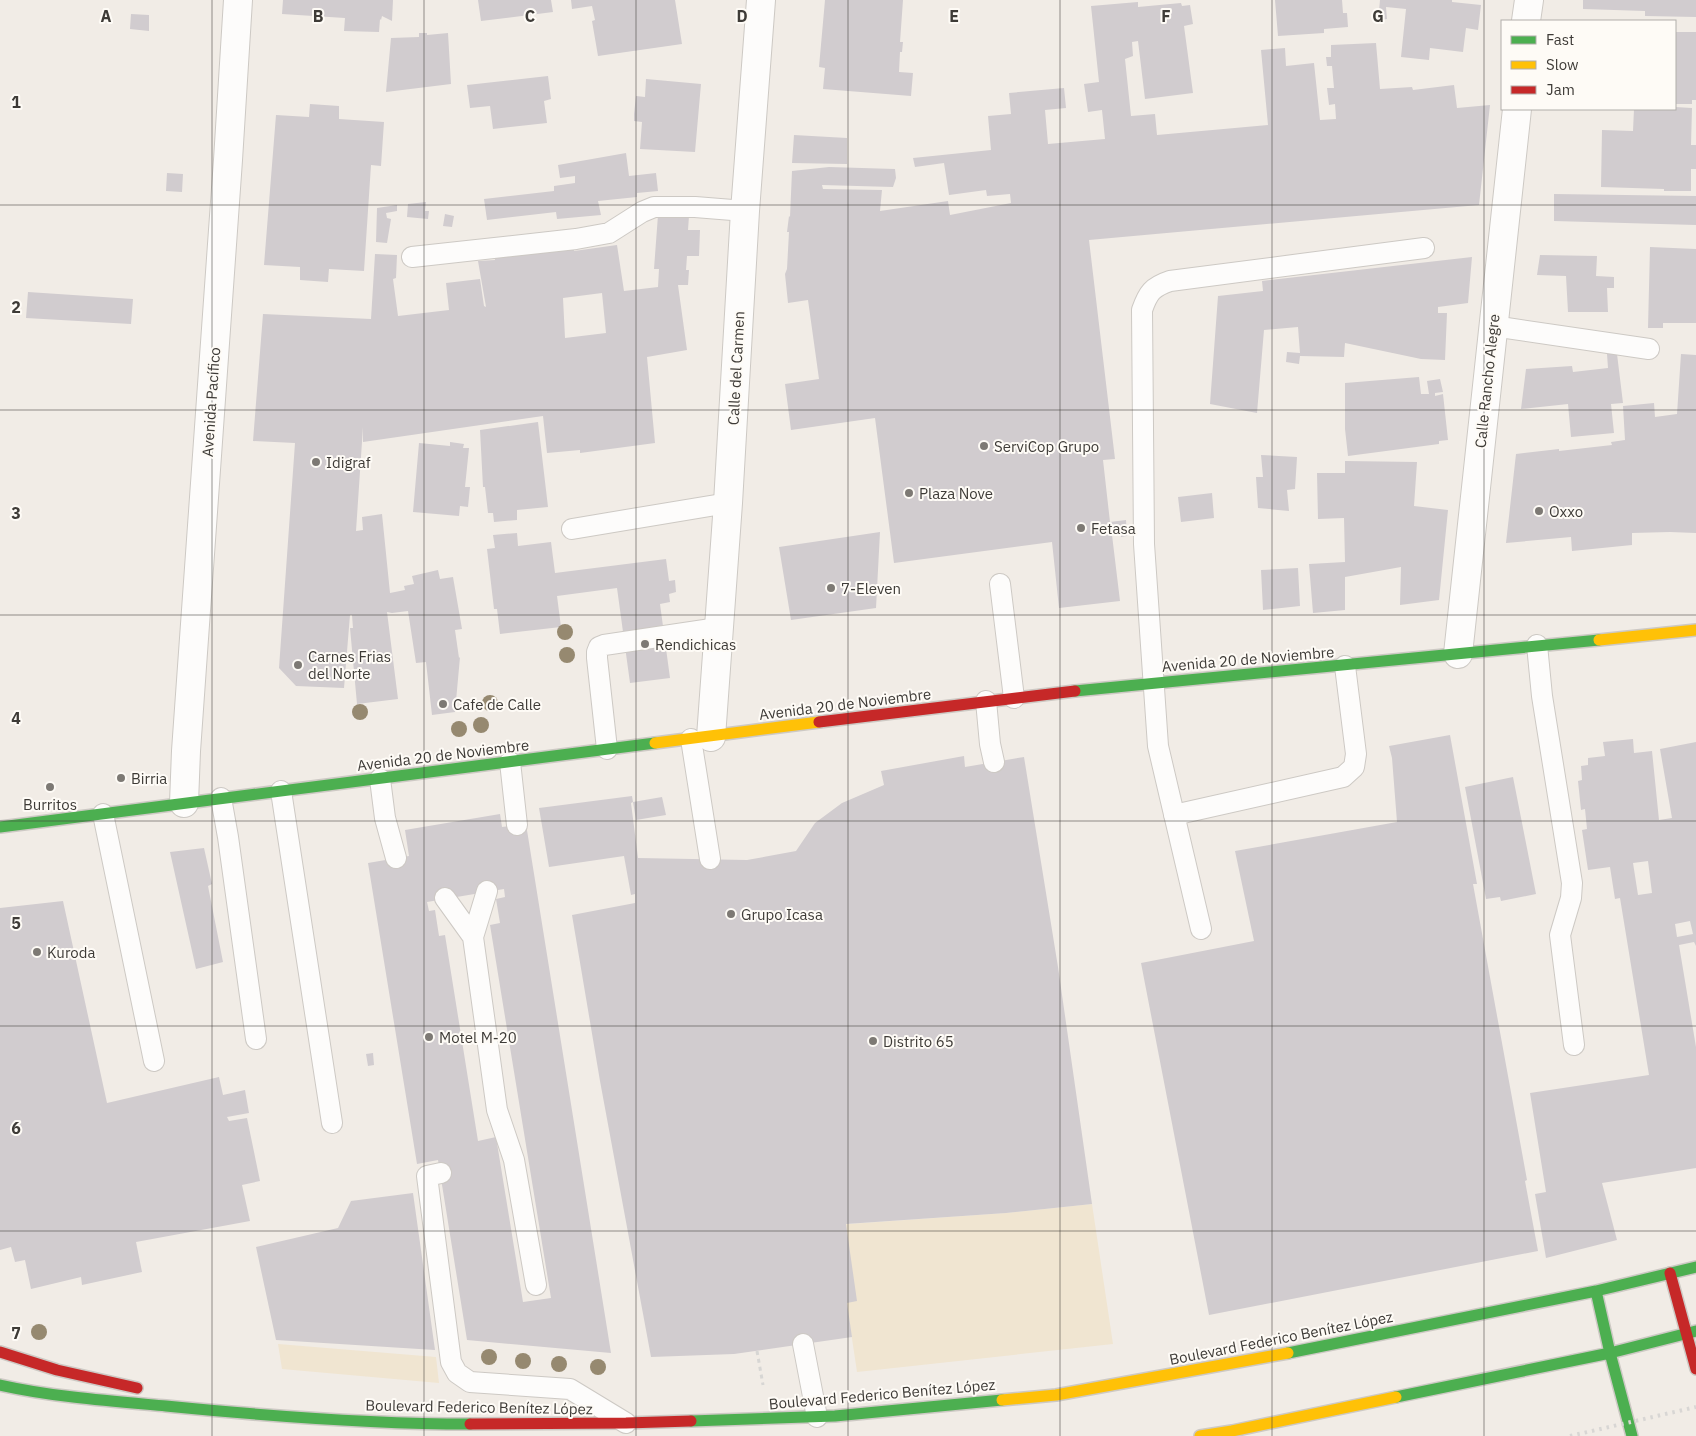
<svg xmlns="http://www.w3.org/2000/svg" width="1696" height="1436" font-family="'IBM Plex Sans',sans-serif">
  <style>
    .green { fill: #f0e5d1 }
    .building { fill: #d1cccf; fill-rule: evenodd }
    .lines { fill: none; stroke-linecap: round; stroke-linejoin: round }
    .lane-casing { stroke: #cdc9c4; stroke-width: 22 }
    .street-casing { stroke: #cdc9c4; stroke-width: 30 }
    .fast-casing { stroke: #cdc9c4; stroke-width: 14 }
    .slow-casing { stroke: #cdc9c4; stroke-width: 14 }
    .jam-casing { stroke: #cdc9c4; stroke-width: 14 }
    .path { stroke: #d7d6d4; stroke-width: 3; stroke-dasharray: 4 4; stroke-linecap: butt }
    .lane { stroke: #fdfcfb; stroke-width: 20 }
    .street { stroke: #fdfcfb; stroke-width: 28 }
    .fast { stroke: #4caf50; stroke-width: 11 }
    .slow { stroke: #ffc107; stroke-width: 11 }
    .jam { stroke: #c62828; stroke-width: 11 }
    .rail { stroke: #d8d6d4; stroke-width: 4; stroke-dasharray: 2.5 5; stroke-linecap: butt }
    .tree { fill: #968970 }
    .grid { fill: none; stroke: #3e3b37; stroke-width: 1; stroke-opacity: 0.55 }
    .poi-dot { fill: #7d7974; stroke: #fefbf6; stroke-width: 2 }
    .labels { text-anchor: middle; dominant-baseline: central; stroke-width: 4; stroke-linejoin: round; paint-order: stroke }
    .street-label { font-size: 15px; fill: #3e3b37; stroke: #fefbf6 }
    .poi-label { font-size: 15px; fill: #3e3b37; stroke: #fefbf6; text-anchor: start }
    .grid-label { font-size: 16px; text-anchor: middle; font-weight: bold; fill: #3e3b37; stroke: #fefbf6; stroke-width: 4; stroke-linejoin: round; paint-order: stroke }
  </style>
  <rect width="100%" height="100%" fill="#f1ece6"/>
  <path class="green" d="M1092,1204l21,140 -256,28 -22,-147 171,-12z
    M278,1344l158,13 3,26 -157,-14z"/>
  <path class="building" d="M283,0h110l-1,21 -10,-5 -1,4 -1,-1 -1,13 -35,-1 1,-13 -63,-4z
    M478,0h73l2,12 -72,9z
    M571,0h104l7,44 -84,12 -6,-35 3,-1 -3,-14 -20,3z
    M825,0h78l-3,42h3l-1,10h-2l-1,20 14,1 -2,23 -88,-7 2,-21 -6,-1z
    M1275,0h67l1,13h4l1,14 -24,2v4l-46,3z
    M1380,0h72v2l29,3 -3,25 -12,-2 -3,24 -33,-4 -1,12 -28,-3 5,-48 -20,-2 1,12 -14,2 -1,-10h7z
    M1583,0h113v17l-51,-1v-5l-62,-2z
    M1138,2v5l43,-4 1,3 8,-1 3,19 -9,2 9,67 -48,6 -7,-58 -6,1 1,14 -8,3 6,57 24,-2 2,21 111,-10 -7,-75 24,-2 1,18 28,-3 6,57 16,-1 -1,-15 -6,1 -2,-17h7l-2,-22h-5l-1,-9h5v-12l45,-2 4,46 32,-2 1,3 41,-5 3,23 33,-3 -11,100 -390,35 26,219 -12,1 7,62 16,-2 1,16 -6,1v-3l-9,1 8,66 -61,7 -7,-66 -158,21 -19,-145 -84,12 -6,-46 34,-5 -11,-79 -20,3 -3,-29 2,-5 2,-37h-2l2,-16 1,1 2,-46 37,-4 66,2 1,9 -3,9 -71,-2 1,4 59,1 -2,21 68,-10 2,14 61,-12 -1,-9 -23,2 -1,-6 -37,5 -5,-32 -29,4 -2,-9 78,-8 -3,-34 23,-2 -2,-21 55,-5 2,20 -21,2 3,34 57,-5 -3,-29 -14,2 -4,-28 15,-2 -8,-76z
    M131,14l18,1v16l-19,-2z
    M1675,32h21v68h-4v4h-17z
    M419,33h8v2l21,-2 3,51 -65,8 5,-54 28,-1z
    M548,76l3,23 -7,2 3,22 -54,6 -3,-23 -20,2 -3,-23z
    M646,79l55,5 -6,68 -55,-3 2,-27 -8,-1v-7l2,-18 9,1z
    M310,104l29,2v13l45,3 -3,44 -10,-1 -7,106 -35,-2 -1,13 -28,-2v-13l-36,-2 12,-150 33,2z
    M1675,107l17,1 -1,37h5v24h-5v22h-27v-2l-63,-2 1,-57 31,1 1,-22h41z
    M794,135l53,3v26l-55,-1z
    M626,153l3,23 27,-3 2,18 -21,2v4l-39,4 3,14 -44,4 -1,-7 -69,8 -3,-21 70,-8v-5l21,-3v-7l-15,2 -2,-13z
    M167,173l16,1 -1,18 -16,-1z
    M1554,194l142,2v29l-142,-4z
    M426,202l-1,9h4l-1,8 -21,-2 1,-13z
    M397,205v6l-11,2 1,5 4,1 -4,24 -11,-1 1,-34z
    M445,214l9,2 -2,11 -9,-1z
    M658,215l31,1 -1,14h12l-1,26h-12l-1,14h3l-1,15h-10l9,65 -40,7 8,86 -75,10v-3l-33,3 -4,-37 -180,26v-15l-7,104 7,-1 -1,-13 20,-3 8,79 15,-3 -1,-4 10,-2 -2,-8 26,-6 2,9 13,-2 9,52 -7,1 4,28 1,-1 -5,55 -23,3 -6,-53 -10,1 -8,-52 -16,2 -5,-1 11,87 -41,5 -7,-76h3l-1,-13h-2l-6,73 -48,-2 -17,-18 16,-225 -42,-2 10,-127 108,5 4,-65 22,1 -1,23 -3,1 5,37 51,-6 -3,-27 34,-4 4,27 2,1 -8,-46 17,-1 -1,-7 79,-12 1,10 43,-6 7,46 34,-4 1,-18h-5zM602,293l4,40 -41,5 -2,-40z
    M1650,247l46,2v74h-33v5h-15z
    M1540,255l57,1 -1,20 18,1v11h-7l1,24h-40l-2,-36 -29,-1z
    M1472,257l-4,46 -30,4v6h9l-2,47 -24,-1 -76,-16 -1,14 -44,-1 -1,8 -13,-2 1,-10 13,1 -2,-26 -34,3 -7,83 -47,-9 8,-108 45,-5 -1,-10z
    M28,292l105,7 -2,25 -105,-6z
    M1607,354h10l6,49 -12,1 3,29 -43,4 -3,-33 -47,5 5,-40 46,-3 1,6 35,-4z
    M1681,354l15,1v178l-26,-1 -38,1v12l-60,6 -1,-14 -65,6 10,-89 43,-5v2l53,-6 -1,-3 14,-2 -2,-34 31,-3 1,14 22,-3z
    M1419,377l2,17h8l-2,-13 13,-2 3,13 -8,1v3l8,-2 5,46 -9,1v3l-91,12 -3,-27v-46z
    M538,422l10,85 -31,3v10l-23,2 -1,-9h-5l-3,-26h-2l-3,-57z
    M450,442l14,2 -1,4h6l-4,39h5l-2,20 -8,-1 -1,10 -46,-4 6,-69 31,3z
    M1261,455l36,2 -2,32 -8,1 2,21 -31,-3 -2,-31h7z
    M1345,461l72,1 -3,44 34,4 -9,90 -39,5 1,-38 -56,10v33l-32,3 -4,-49 36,-2 -1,-44 -26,1 -1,-46h28z
    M1212,493l2,25 -33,4 -3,-25z
    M880,532l-4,76 -85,12 -12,-73z
    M517,533l1,13 33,-4 4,31 111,-14 3,22 6,-1 1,12 -7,2 1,8 -10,2 10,74 -40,5 -13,-95 -60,8 4,31 -61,7 -3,-25h-3l-7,-60 8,-1 -2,-13z
    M1298,568l2,38 -37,4 -2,-40z
    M1450,735l27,149h-4l54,296 -2,1 13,70 -329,64 -68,-352 113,-22 -19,-90 162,-29 -5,-64 -3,-12z
    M1633,739l1,14 18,-2 7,69 13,-2 -12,-69 36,-7v204l-2,-4 -15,3 17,102v121l-94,15 15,57 -71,18 -11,-64 11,-2 -16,-99 119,-18 -29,-177 -5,1 -5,-32 -22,3 -6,-40 5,-1 -2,-20 -4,1 -3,-29 4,-1 -1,-14 7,-1v-7l17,-2 -2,-14zM1648,861l4,32 -14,2 -5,-32zM1690,921l3,13 -16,3 -2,-13z
    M964,756l1,11 59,-10 34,210 34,237 -86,9 -160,11 11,77 -10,2 5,34 -118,17 -83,3 -51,-276 -28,-166 63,-12v-9l-4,1 -7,-39 -75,11 -10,-59 93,-12 1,6 29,-5 4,18 -30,5 -3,-18 -2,1 7,55 109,2 49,-9 19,-28 27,-20 42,-18 -3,-14z
    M1513,777l23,117 -35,7 -1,-4 -14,2 -21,-112z
    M500,814l2,13 24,-3 85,529 -144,-13 -29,-180 -21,4 -49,-301 41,-7 -4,-26zM504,889l1,8 -9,2 4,24 -10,2 61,373 -28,4 -27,-165 -18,4 -33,-206 -6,1 -4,-26 -6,1 -2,-9z
    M204,848l8,36 -4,2 15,76 -27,7 -26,-117z
    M63,901l44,202 112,-26 4,18 22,-5 4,23 -22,4 2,4 18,-3 13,63 -18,4 8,36 -114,21 6,30 -60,13 -1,-8 -50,12 -6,-29 -10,2 -4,-15 -11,3v-342z
    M373,1053l1,12 -6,1 -2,-12z
    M413,1193l22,157 -159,-10 -20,-93 82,-19 13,-27z"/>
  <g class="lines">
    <defs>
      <path id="lane" d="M412,257l164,-18 33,-6 33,-21 12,-5h41l50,4
        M1493,326l156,23
        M572,529l156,-26
        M1000,584l14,114
        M1537,645l5,51 30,187 -1,15 -11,37 14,110
        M986,701l4,43 4,18
        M691,739l19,120
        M607,749l-10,-91v-6l2,-5 5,-2 114,-17
        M510,762l7,63
        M380,779l5,39 11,40
        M281,791l51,332
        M221,798l7,39 28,202
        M103,814l51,247
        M1174,815l169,-38 11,-10 2,-13 -11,-88
        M487,891l-14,46 24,173 17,50 22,125
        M445,898l28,39
        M1201,929l-43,-183 -14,-202 -2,-234c6,-17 10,-23 28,-29l254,-33
        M441,1173l-14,3 24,186 6,11 13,9 100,7 56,34
        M803,1344l14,73"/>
      <path id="street" d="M1526,21l3,-21
        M1458,654l59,-545
        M711,737l17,-234 17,-292 16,-211
        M184,803l2,-52 42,-591 10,-160"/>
      <path id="fast" d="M1075,691l524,-51
        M0,827l655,-84
        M1596,1291l14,62 22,83
        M1288,1353l308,-62 100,-24
        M0,1385c54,12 110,16 166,21 101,10 203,18 304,18
        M1396,1397l214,-44 86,-22
        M691,1421l144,-5 167,-16"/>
      <path id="slow" d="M1599,640l97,-10
        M655,743l164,-21
        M1002,1400l54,-5 232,-42
        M1200,1436l32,-5 164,-34"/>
      <path id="jam" d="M819,722l256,-31
        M1670,1273l26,96
        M0,1352l57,18 80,18
        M470,1424l156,-1 65,-2"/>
    </defs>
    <use href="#lane" class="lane-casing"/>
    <use href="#street" class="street-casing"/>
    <use href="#fast" class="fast-casing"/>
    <use href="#slow" class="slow-casing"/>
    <use href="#jam" class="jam-casing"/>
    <path class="path" d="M757,1351l6,34"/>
    <use href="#lane" class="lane"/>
    <use href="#street" class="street"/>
    <use href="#fast" class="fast"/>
    <use href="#slow" class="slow"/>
    <use href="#jam" class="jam"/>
    <path class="rail" d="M1570,1436l126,-29"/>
  </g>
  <g class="tree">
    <circle cx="565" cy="632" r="8"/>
    <circle cx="567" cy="655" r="8"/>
    <circle cx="490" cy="703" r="8"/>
    <circle cx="360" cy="712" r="8"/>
    <circle cx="481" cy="725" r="8"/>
    <circle cx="459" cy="729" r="8"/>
    <circle cx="39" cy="1332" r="8"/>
    <circle cx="489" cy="1357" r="8"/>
    <circle cx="523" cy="1361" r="8"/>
    <circle cx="559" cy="1364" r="8"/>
    <circle cx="598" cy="1367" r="8"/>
  </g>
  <path class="grid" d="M212,0v1436M424,0v1436M636,0v1436M848,0v1436M1060,0v1436M1272,0v1436M1484,0v1436M0,205h1696M0,410h1696M0,615h1696M0,821h1696M0,1026h1696M0,1231h1696"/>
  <g class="poi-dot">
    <circle cx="984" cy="446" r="5"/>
    <circle cx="316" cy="462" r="5"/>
    <circle cx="909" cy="493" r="5"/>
    <circle cx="1539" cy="511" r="5"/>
    <circle cx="1081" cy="528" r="5"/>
    <circle cx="831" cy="588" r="5"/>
    <circle cx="645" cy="644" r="5"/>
    <circle cx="298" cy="665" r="5"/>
    <circle cx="443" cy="704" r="5"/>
    <circle cx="121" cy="778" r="5"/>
    <circle cx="50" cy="787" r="5"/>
    <circle cx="731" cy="914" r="5"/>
    <circle cx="37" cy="952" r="5"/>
    <circle cx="429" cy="1037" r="5"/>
    <circle cx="873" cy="1041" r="5"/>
  </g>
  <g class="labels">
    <g class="street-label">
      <text transform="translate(736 368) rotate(-87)">Calle del Carmen</text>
      <text transform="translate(1487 381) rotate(-84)">Calle Rancho Alegre</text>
      <text transform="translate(211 402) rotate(-86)">Avenida Pacífico</text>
      <text transform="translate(1248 659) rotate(-5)">Avenida 20 de Noviembre</text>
      <text transform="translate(845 704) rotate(-7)">Avenida 20 de Noviembre</text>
      <text transform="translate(443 755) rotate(-7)">Avenida 20 de Noviembre</text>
      <text transform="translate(1281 1338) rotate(-11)">Boulevard Federico Benítez López</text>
      <text transform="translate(882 1394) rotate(-5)">Boulevard Federico Benítez López</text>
      <text transform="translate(479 1407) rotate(1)">Boulevard Federico Benítez López</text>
    </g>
    <g class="poi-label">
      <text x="994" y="446">ServiCop Grupo</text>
      <text x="326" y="462">Idigraf</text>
      <text x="919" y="493">Plaza Nove</text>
      <text x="1549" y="511">Oxxo</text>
      <text x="1091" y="528">Fetasa</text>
      <text x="841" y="588">7-Eleven</text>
      <text x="655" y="644">Rendichicas</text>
      <text x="308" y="656">Carnes Frias<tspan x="308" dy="17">del Norte</tspan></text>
      <text x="453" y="704">Cafe de Calle</text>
      <text x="131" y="778">Birria</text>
      <text x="50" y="804" text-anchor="middle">Burritos</text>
      <text x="741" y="914">Grupo Icasa</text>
      <text x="47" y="952">Kuroda</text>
      <text x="439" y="1037">Motel M-20</text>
      <text x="883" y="1041">Distrito 65</text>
    </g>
  </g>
  <g class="grid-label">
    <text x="106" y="22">A</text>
    <text x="318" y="22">B</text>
    <text x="530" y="22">C</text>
    <text x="742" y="22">D</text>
    <text x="954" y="22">E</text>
    <text x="1166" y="22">F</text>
    <text x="1378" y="22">G</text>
    <text x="16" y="108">1</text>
    <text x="16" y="313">2</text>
    <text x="16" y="519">3</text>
    <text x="16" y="724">4</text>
    <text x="16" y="929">5</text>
    <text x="16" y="1134">6</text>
    <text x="16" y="1339">7</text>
  </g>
  <rect x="1501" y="20" width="175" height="90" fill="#fefbf6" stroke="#b1aeaa"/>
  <rect x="1511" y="36" width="25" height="8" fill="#4caf50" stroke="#b1aeaa"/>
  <text x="1546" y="45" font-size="15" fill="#3e3b37">Fast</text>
  <rect x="1511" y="61" width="25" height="8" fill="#ffc107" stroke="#b1aeaa"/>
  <text x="1546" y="70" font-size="15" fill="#3e3b37">Slow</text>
  <rect x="1511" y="86" width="25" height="8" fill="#c62828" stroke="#b1aeaa"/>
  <text x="1546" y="95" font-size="15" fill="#3e3b37">Jam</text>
</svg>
